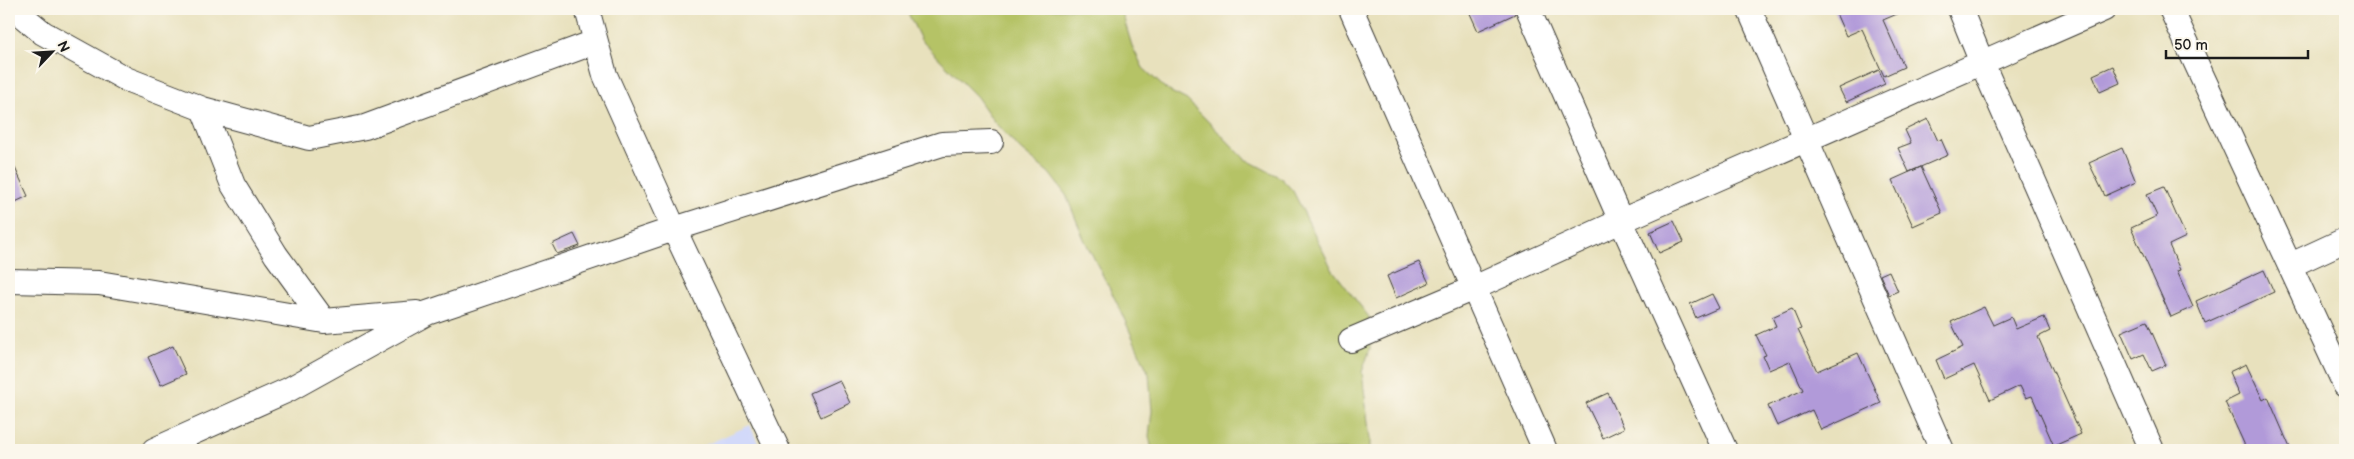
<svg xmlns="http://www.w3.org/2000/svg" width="2354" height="459" font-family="'Balsamiq Sans',sans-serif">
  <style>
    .built { fill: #d2d9f9 }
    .green { fill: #b5c366; stroke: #687041 }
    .building { fill: #b19ad9 }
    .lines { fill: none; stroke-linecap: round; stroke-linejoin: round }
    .minor-casing { stroke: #3b3a34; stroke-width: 26 }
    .minor { stroke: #fff; stroke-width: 24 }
  </style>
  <rect width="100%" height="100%" fill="#fbf7ec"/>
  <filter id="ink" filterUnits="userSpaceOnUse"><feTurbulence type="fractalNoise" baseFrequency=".02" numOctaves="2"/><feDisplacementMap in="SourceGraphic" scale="10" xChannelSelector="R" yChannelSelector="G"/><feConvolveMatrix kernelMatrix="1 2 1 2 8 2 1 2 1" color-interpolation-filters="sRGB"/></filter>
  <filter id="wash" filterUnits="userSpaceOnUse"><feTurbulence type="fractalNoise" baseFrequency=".0096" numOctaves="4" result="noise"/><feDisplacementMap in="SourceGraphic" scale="20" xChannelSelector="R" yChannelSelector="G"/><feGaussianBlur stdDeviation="1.12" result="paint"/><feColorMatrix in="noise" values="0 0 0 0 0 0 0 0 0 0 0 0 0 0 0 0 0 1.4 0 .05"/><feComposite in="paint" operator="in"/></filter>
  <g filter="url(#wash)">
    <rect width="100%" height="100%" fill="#e8e1bd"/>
    <path class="built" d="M750,425l11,25h-67z"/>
    <path class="green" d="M906,9h215l11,37 11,22 24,22 20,10 58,59 36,19 12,13 39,78 37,48 1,32 -8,23 8,67v11h-218l-3,-14 3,-25 -3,-37 -32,-71 -33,-64 -18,-44 -17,-22 -29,-24 -25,-26 -18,-26 -56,-57z"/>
    <g id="blocks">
      <path class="building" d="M1468,9h46l1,5 -37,17z
        M1834,9h75l-26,11 21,47 -20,9 -22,-47 -16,7z
        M2113,66l7,17 -20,9 -7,-17z
        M1879,70l6,14 -39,18 -7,-14z
        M1928,119l10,22 3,-2 7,16 -39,17 -11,-24 13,-5 -6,-13z
        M2122,148l14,34 -31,14 -16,-33z
        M9,155l19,41 -19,9z
        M1921,167l21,46 -29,13 -21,-46z
        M2164,187l22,50 -17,8 11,25 -3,1 16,36 -22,10 -40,-89 26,-12 -10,-22z
        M1674,221l10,21 -25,11 -9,-21z
        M574,234l6,12 -23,8 -5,-10z
        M1419,262l10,21 -33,15 -9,-22z
        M2264,270l10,22 -69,31 -9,-22z
        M1889,271l9,20 -9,4 -9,-20z
        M1712,294l7,14 -23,10 -6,-14z
        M1984,307l9,18 18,-8 5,12 28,-12 6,14 -12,6 43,97 -27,12 -22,-50 -6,2 -6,-12 -30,14 -16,-35 -30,14 -8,-19 27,-13 -12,-25z
        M1792,308l9,21 -3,1 19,41 41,-18 23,50 -60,27 -9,-20 -35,16 -9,-20 35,-16 -13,-29 -21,9 -6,-14 3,-1 -10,-20 20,-9 -4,-9z
        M2147,321l19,44 -14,6 -8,-17 -11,5 -12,-27z
        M173,346l13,28 -25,11 -13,-28z
        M2246,364l17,36 5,-3 23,53h-44l-22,-48 14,-7 -10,-23z
        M839,380l11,23 -29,14 -11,-24z
        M1608,393l16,35 -21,10 -17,-35z"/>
    </g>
  </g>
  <g filter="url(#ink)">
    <use href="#blocks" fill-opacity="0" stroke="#3b3a34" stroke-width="1"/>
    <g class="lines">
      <defs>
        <path id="minor" d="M14,9l29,24 83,46 77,30 106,29 56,-11 230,-85
          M587,9l18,66 69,154 104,221
          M1351,9l194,441
          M1528,9l93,212 104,229
          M1749,9l193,441
          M1960,9l22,54 170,387
          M2171,9l174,376
          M203,109l30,76 43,70 48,66
          M2291,265l54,-25
          M9,281l90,2 225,38 93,-8
          M1351,340l123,-52 147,-67 483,-212
          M154,450l134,-60 139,-77 247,-84 268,-85 49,-2"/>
      </defs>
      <use href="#minor" class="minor-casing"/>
      <use href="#minor" class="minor"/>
    </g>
  </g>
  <rect width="2354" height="459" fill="none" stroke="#fbf7ec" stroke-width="30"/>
  <g transform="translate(52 52) rotate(65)" stroke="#fbf7ec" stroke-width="4" paint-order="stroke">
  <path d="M0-4L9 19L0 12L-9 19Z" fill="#1c1c1c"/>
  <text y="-8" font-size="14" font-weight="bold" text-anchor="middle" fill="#1c1c1c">N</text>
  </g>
  <path d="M2166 50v8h142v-8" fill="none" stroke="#1c1c1c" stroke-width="2.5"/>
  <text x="2174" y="50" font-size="15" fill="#1c1c1c" stroke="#fbf7ec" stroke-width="4" paint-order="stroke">50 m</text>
</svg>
